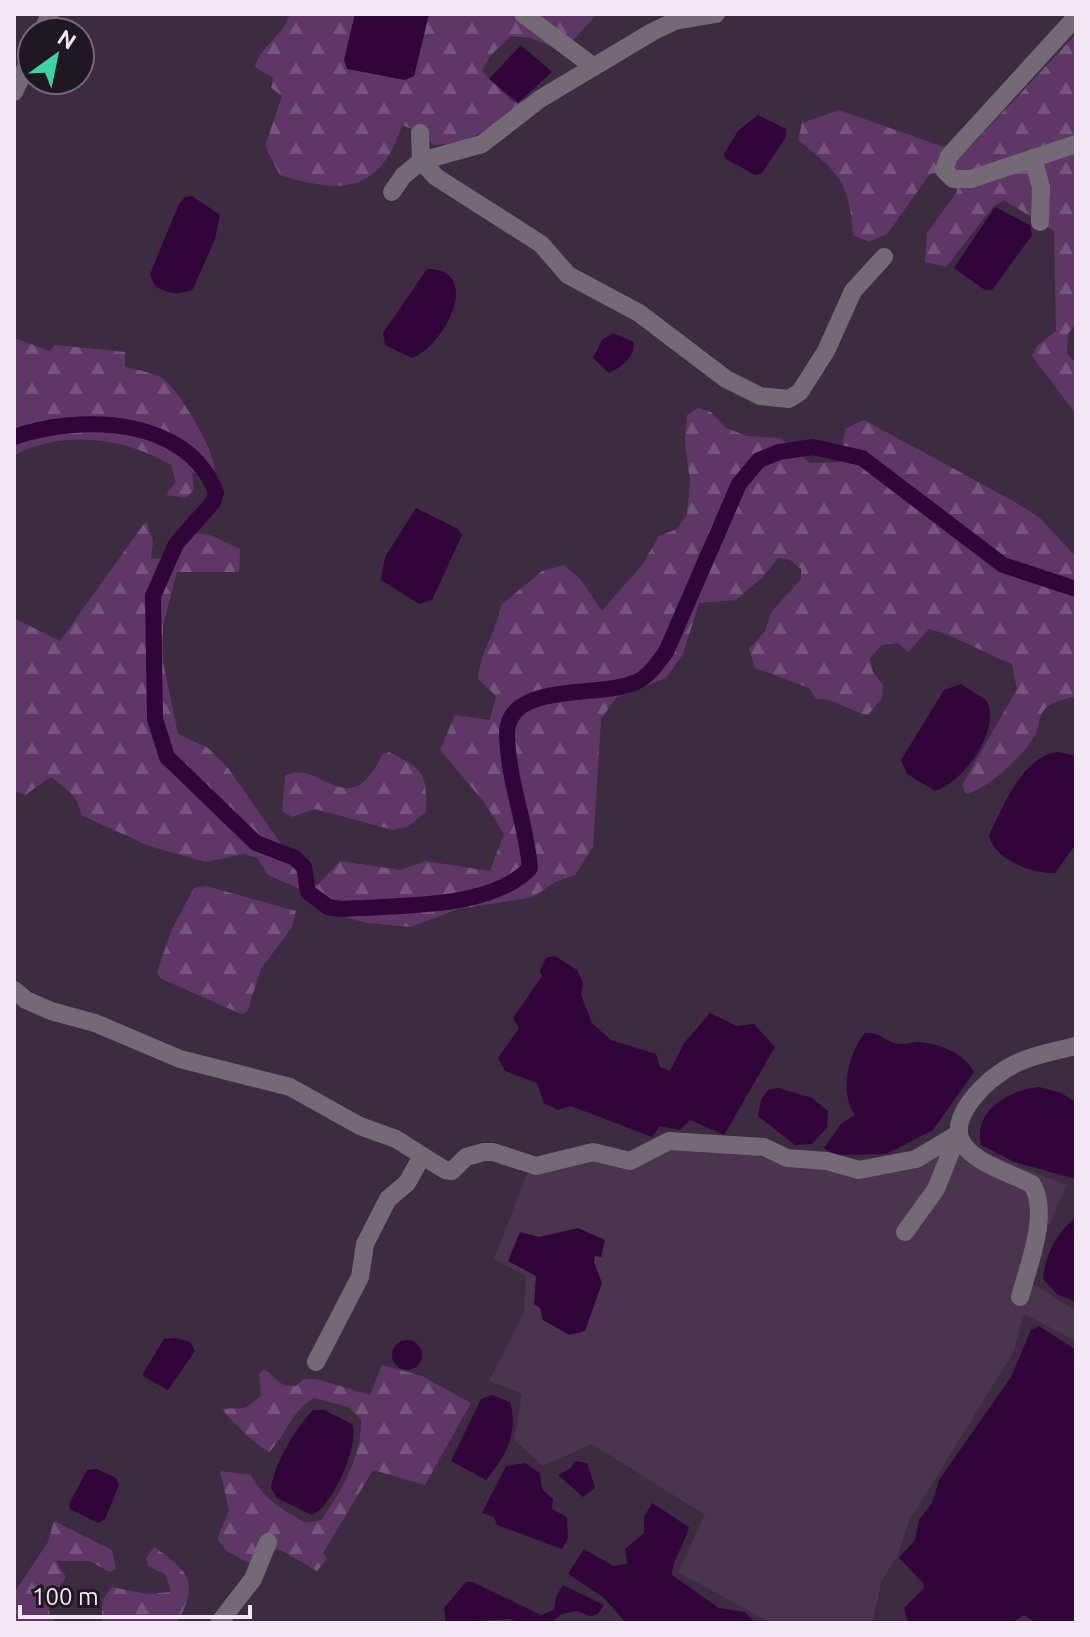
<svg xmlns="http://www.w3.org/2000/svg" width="1090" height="1637" font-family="Ubuntu,sans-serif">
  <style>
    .built { fill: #4a344e }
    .forest { fill: url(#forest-firs) }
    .water { fill: #32053a }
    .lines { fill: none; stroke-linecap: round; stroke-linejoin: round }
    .canal { stroke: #32053a; stroke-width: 16 }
    .minor { stroke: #736a75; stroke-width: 18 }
  </style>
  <defs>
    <pattern id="forest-firs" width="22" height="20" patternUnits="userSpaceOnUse" patternTransform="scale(2)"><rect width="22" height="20" fill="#5f3767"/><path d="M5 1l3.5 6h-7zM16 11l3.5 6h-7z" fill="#76547d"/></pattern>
  </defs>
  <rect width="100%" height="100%" fill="#3d2b41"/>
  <path class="built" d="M972,1141l16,13 79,31 -19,42 -15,57 43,27v30l-52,-27 -11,39 -104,168 -12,36 -15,23 -10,43h-101l-93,-51 27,-57 -113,-71 -49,22 -29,-26 8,-46 -33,-13 35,-69 2,-36 -32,-17 33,-85 64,-17 40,10 27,-10 8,-9 80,4 47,16 33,-3 58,9 61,-19z"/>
  <path class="forest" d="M289,14h66l-11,46 70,16 15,-62h168l-34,37 -32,-13 -20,-2 -21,20 -8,15 30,30 6,2 5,-4 3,8c-30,18 -57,38 -93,38l-7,-10 -24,-10c-22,69 -61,69 -122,50l-15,-29 17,-50 -11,-8 2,-10 -18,-11c5,-21 30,-32 34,-53z
    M1076,34v289l-8,11 -1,19 9,11v50l-44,-58 5,-10 19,-15 -2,-100 -50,-31 -11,7 -47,60 -21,-5 2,-29 30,-41 -4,-22 -23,4 -43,60 -18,8 -16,-7c-3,-53 -15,-63 -55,-95l4,-17 37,-13 102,36 27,3z
    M14,338l36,13 5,-6 70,7v15c11,3 28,5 37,11 18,13 53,73 53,93l-23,2 2,17 -8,8 -20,-3 10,-13 -5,-17c-49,-28 -106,-35 -157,-10z
    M698,408l13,4 15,16 21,8 33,2 30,25 30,-1 5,-33 19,-9 151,82 25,16 36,39v139c-12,4 -27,5 -34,17 -3,5 -3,13 -5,18 -9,21 -50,59 -71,63l-4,-9 55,-96 -5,-25c-29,-11 -52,-27 -83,-35l-21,23 -10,-9 -16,2 -12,13 3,14 10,13 -1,13 -14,17c-20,-4 -32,-17 -52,-16l-7,-11 -54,-20 -6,-19 16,-18 7,-20 29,-32v-10l-11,-9 -12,-2 -14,18 -28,24 -37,3 -16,51 -17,24 -50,20 -15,21 -8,128 -18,28 -20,7 -22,15 -75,12 -47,18 -44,-4 -47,-13 -20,-21 -32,-14 -11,-17 -13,-4 -39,8 -56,-16 -68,-31c-2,-19 -16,-27 -30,-38l-26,18 -11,-4v-173l46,23 86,-120 7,20 -2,18 25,-2 17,-24 17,2 30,14 -1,23h-62l-14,53v37l15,72 30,14 20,20 51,73 38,45 23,-25 60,9 25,-9 65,10 14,-37 -20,-32 -44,-52 15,-35 35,5 6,-24 -18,-17c2,-28 19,-47 23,-74l41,-34 22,-6 17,15 21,31 40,-46 17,-29 18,-7 10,-15 3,-32 -5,-41 2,-26z
    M390,752c34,19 37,20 36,60l-19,15 -14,3 -78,-21 -23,8 -10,-6 3,-35c35,-19 63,51 97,-21z
    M206,886l90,25 -4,16 -31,42 -14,43 -6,2 -81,-36 -3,-6 15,-43 22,-41z
    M382,1365l40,11 49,27 -46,82 -52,-15 -50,83 4,6 -10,12 -38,-22 -30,14 -21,-11 -11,-13 12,-29 -9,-39 31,4c12,24 32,35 55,48l15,-3c21,-29 41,-64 40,-101l-13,-12 -34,-9c-26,16 -25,34 -45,54 -11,-5 -39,-32 -47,-43l23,-1 16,-12 -2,-22 5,-5 19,16 13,1 8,-7h12l54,16z
    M54,1521l58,29 4,19 -7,3 -19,-11h-34l10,16 -18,26 2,13 7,7h-43v-30l34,-51z
    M154,1547c36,25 45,35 23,76h-76l2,-24 9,-12 34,7 25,-2 -6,-18 -17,-8 -2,-8z"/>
  <path class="water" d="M355,14h74l-15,62 -9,4 -58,-11 -3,-9z
    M521,45l31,27 -34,31 -29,-24z
    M758,115l28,14v8l-24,36 -7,2 -29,-16 -2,-5 14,-23z
    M192,196l28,19 -5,24 -22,50c-15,7 -24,5 -38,-3l-5,-12 29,-70 6,-7z
    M995,207l35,18 2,10 -40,55h-7l-31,-22z
    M427,269c57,0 18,77 -15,89l-27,-13 -2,-12z
    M613,333l21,9c0,16 -11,24 -25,31l-16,-15 9,-18z
    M416,508l42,21 4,6 -30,65 -13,4 -38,-24 4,-23z
    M961,684l25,16c17,28 -23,83 -51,91l-28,-17 -6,-14 43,-70z
    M1058,752l18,4v88l-21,29c-23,1 -62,-14 -66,-38 15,-29 33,-79 69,-83z
    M555,956l22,14 6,13 -2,12 11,28 19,17 45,14 4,13 10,4 14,-28 26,-30 27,13 17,-2 21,23 -51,88 -34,-15 -10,10 -20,-4 -8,11 -81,-31 -13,4 -14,-7 -7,-20 -32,-12 -7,-13 21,-30 -6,-10 29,-42 -2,-5 6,-13z
    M865,1033c14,-1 17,5 29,10 10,3 17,-1 25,-1 21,2 45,11 55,30l-41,58 -37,19 -10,5 -51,1 -11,-7 17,-24 14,-9c-16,-22 -7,-62 10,-82z
    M1039,1087l22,6 15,9v77l-62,-17 -33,-17c-8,-35 28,-55 58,-58z
    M779,1088l33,10 16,13 -1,17 -15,16 -17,1 -37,-29 3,-16 7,-10z
    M1076,1217v85l-19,-8 -14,-15c2,-24 14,-47 33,-62z
    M578,1228l27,12 -4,17 -6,-1 -1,6 8,21 -17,48 -16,4 -26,-15 -3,-12 -6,-4 2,-28 -28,-15 12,-29 19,5z
    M1039,1326l37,24v273h-39l-13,-8 -13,8h-103l-4,-15 20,-20 -1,-5 -24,-25 16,-18 4,-20 13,-17 7,-23 72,-103 20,-47z
    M176,1338l14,4 5,9 -27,39 -25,-14 1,-4 20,-33z
    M392 1355a15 15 0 1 1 30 0a15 15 0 1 1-30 0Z
    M492,1395l18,7c9,31 -4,54 -24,78l-35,-19 30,-62z
    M313,1410h11l28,14c8,21 -20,83 -40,91l-35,-17 -6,-10c4,-26 24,-59 42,-78z
    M575,1461l12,2 8,25 -12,9 -25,-22 13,-7z
    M525,1463l15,10 2,16 11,10 -1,10 15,8 1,21 -6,11 -65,-24 -3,-8 -12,-4 24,-47z
    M97,1469l19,9 3,7 -14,34 -7,4 -28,-14 -1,-5 18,-34z
    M652,1503l37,24c-4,17 -17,32 -17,48l47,33 26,4 10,11h-129l-23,-26 -35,-23 16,-25 29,17 14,-2 -2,-15 19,-16v-16z
    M466,1582h7l68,33 13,-5 2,-13 7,-12 41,20 -6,9 -8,2 -13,-5 -15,3 -12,9h-30l-11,-4 -63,4 -2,-15z"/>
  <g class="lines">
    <path class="canal" d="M14,437c65,-23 174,-21 202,56l-3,9 -37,42 -23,52 2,123 12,38 89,86 39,15 9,9 4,25 20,15 13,2c55,-4 150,1 189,-41 -4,-45 -22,-88 -23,-133 -1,-55 94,-36 129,-53 13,-5 22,-20 30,-30l73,-168 20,-24 20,-8 34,-5 49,11 141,107 73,24"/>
    <path class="minor" d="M523,14l71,53
      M1076,17l-127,139 -5,14 9,9h18l105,-35
      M42,32l8,-18
      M14,92l18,-37
      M420,133l1,28 15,16 105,67 27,31 71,38 87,66 34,17 29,3 11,-7 26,-41 27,-60 31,-34
      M1033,158l8,29 -1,35
      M392,192l11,-16 18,-15 61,-17 58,-45 112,-67 23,-11 41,-7
      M14,990l12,10 25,11 44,12 85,36 110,28 70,39 36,13 49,31 7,1 14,-14 18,-5h9l43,14 57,-14 37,9 39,-20 95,6 23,11 40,3 32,9 57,-11 42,-25
      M905,1232l31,-43 22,-55
      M1020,1297c8,-31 30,-83 12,-113 -20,-10 -57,-21 -69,-40 -16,-24 18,-58 37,-71 21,-16 51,-21 76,-27
      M316,1362l44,-85 5,-33 23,-45 19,-16 14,-25
      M219,1623l34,-44 15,-37"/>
  </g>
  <rect width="1090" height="1637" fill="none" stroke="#f3e7f5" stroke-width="32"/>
  <g transform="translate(56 56) rotate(33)"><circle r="38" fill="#1f1721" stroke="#746a76" stroke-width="2"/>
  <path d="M0-6L14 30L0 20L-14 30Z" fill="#3dd4a3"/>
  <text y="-12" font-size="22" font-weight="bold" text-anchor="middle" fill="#f3e7f5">N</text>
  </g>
  <path d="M20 1605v12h230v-12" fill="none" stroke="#f3e7f5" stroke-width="4"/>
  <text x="32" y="1605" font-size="24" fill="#f3e7f5" stroke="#1f1721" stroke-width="6" paint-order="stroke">100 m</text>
</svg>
